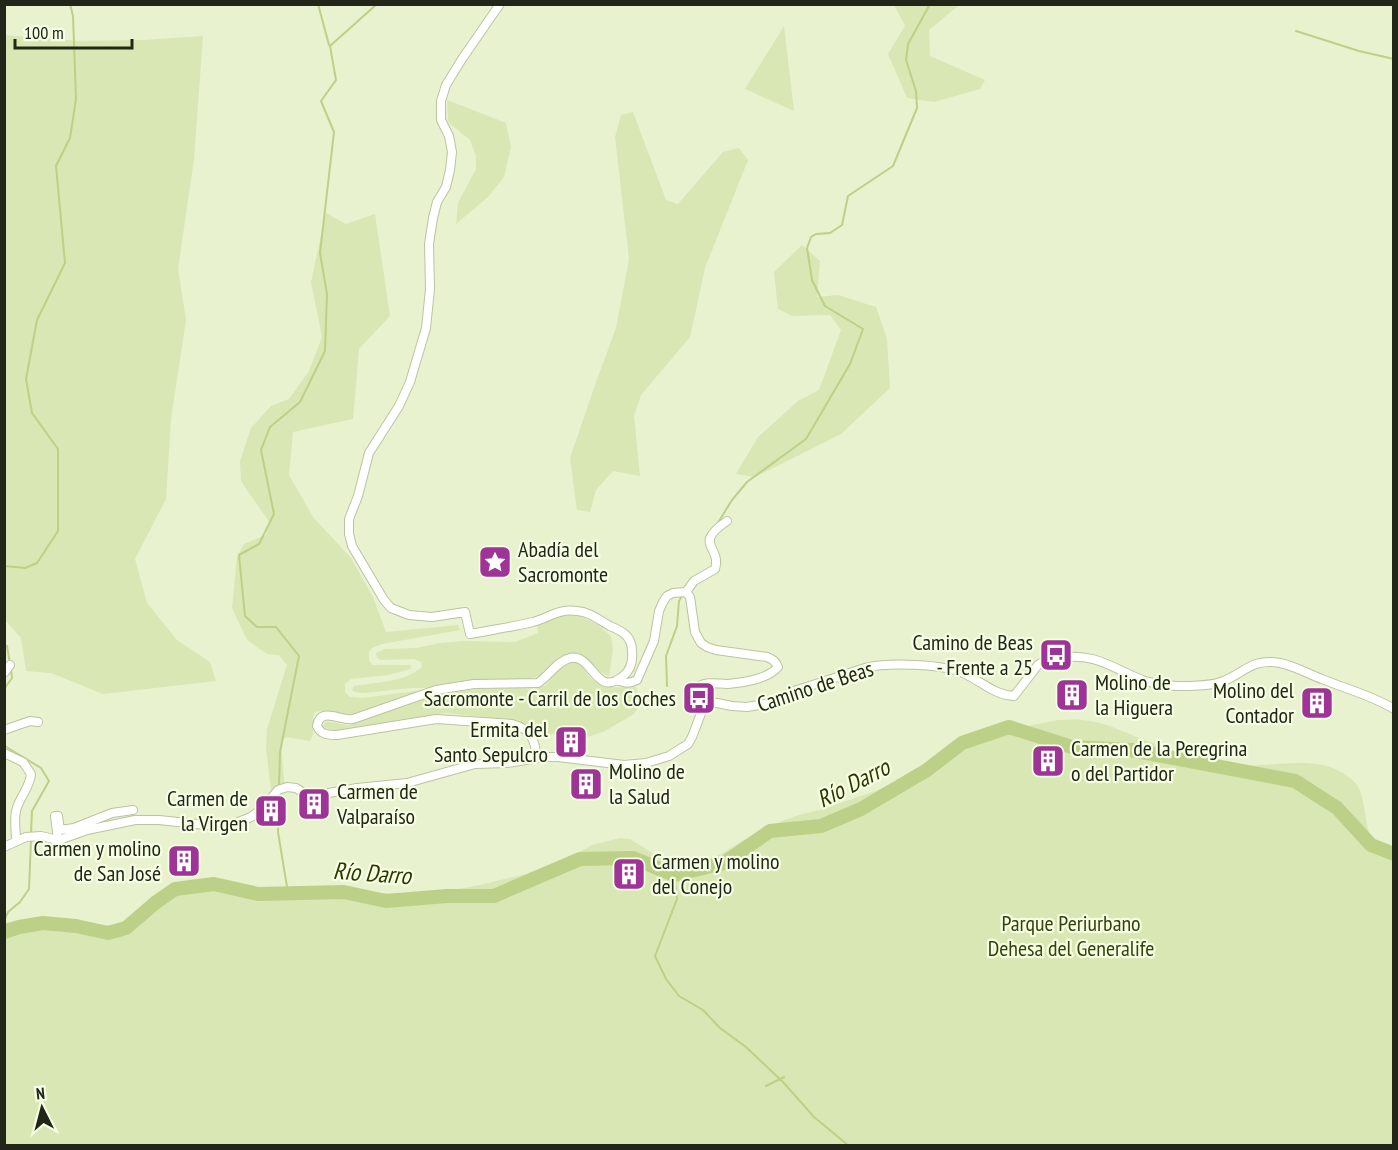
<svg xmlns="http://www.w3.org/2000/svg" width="1398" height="1150" font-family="'PT Sans Narrow',sans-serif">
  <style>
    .green { fill: #d8e7b3 }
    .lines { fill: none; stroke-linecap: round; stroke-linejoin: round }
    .stream { stroke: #bdd087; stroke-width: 2 }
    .river { stroke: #bdd087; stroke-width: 14 }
    .minor-casing { stroke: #bac4a2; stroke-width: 10 }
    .minor { stroke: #fff; stroke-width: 8 }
    .labels { text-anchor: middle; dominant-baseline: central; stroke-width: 4.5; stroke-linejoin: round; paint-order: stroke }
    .poi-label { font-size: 22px; fill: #222619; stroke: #f6ffe3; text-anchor: start }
    .street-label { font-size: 22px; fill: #222619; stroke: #f6ffe3 }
    .park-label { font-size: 22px; fill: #36410a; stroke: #f6ffe3 }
    .water-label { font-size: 24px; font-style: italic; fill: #2c3700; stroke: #f6ffe3 }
  </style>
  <rect width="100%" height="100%" fill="#e8f2cf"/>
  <path class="green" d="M894,5h65l-30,25 1,26 55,24 -5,9 -46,13 -27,-4 -19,-44 17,-28z
    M784,26l10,85 -49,-22z
    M4,35l74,6 66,-1 59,-4 -9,123 -16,110 8,51 -15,99 -5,80 -31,60 12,44 30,37 33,22 6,19 -113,13 -52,-21 -25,-2 -5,-33 -14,-16h-2z
    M447,100l59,23 5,24 -7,30 -16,20 -32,27 2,-21 18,-34v-13l-6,-16 -22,-18z
    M633,112l33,88 12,4 45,-52 16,-4 9,12 -43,108 -15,69 -49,58 -7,21 6,60 -27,-5 -17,19 -6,22 -13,-2 -7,-52 25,-73 21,-57 13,-69 -14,-122 6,-22z
    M326,213l20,11 29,-10 15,102 -31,33 -6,70 -60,13 -4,43 24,42 38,41 22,39 13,35 72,-7 2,5 -78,14 -10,4 -3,4v9l4,4h37l1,4 -23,6 -37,4 -6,5v8l5,5 12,1 54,-7 1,2 -51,19 -17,3 -31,-4 -4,2c-3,13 3,15 -4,28l-23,-4 -6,4 2,30 2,13 -14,6 -5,-42 1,-19 20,-64 -8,-10 -12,-1 -20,-14 -15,-32 5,-51 7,-13 22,-9 4,-12 -29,-42 -1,-20 11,-33 20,-22 18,-7 20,-28 13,-34 -11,-55z
    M802,245l18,16 -3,36 21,-2 38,12 11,32 3,49 -49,46 -86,43 -19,-3 22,-37 40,-36 21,-11 22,-60 -11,-15 -38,1 -14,-7 -4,-37z
    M569,615c19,1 28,9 42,21l2,14 -4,26 -13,-6 -10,-12 -8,-5h-10l-10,6 -18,17 -19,5 -29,-2 -56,6 -10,3h-16l-45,5 -10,-1 -3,-2 2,-4c23,-4 49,-3 68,-19l-1,-5 -7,-3 -33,1 -4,-2 -1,-5 9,-4 32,-1 23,-5 24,-2 51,1 23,-9 -1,-9 18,-7z
    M572,661c16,6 11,11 21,19 12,10 29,7 43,7l5,15 -7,12 -31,18 -16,5 -11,-6 -17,1 -15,5 -28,-16 -70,-8 -106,18 -11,-1 -6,-4 2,-4c5,-1 17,3 24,3l95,-33 63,-5 28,2 11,-4 10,-14 8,-7z
    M1059,720c8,0 15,-1 23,0 18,1 36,9 52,16 27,10 55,22 83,28 36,8 92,-11 122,7 5,3 14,8 18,14 13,20 4,70 36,71v289h-1388v-222l21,-4h28l59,7 17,-3 12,-7 34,-25 15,-4 15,-1 39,4 67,-1 102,6 33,-4 33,-6 46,-11 52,-21 14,-8 28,-7 10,1 27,17 14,5 35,-1 15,-6 21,-13 40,-20 17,-6 24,-6 55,-19 46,-24 84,-33 24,-8z"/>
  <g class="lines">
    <path class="stream" d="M318,4l11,41
      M1296,31l63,20 35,8
      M716,526l16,-26 15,-18 59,-43 44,-75 13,-35 -38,-23 -13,-26 -5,-32 4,-11 5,-3 14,-1 12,-8 6,-29 45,-30 24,-58 -1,-17 -10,-31 2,-16 22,-40
      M4,566l21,2 12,-5 21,-32v-82l-26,-36 -6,-34 11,-59 28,-57 -9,-97 14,-28 6,-39 -3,-83 -3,-12
      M4,645l3,1 3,18
      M667,686l-1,-30 11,-30 2,-25 3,-5
      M4,689l8,-11 -1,-9
      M4,745l4,3 33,20 8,13 -17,30 -1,23
      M279,786l1,-34 19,-96 -23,-29h-19l-12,-11 -6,-61 20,-11 15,-30 -13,-64 9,-23 30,-25 25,-51 2,-57 -7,-41 14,-121 -13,-31 15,-21 -6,-34 47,-42
      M279,792l-1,40 10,61
      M674,875l3,24 -22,57 11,23 13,17 24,14 17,18 26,19 37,35 31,35 35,29
      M4,921l4,-9 12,-10 9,-13 2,-49
      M766,1086l18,-9"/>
    <path class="river" d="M4,932l15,-5 24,-4 33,3 32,7 18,-5 29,-25 20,-14 39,-5 44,10 86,-2 42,9 61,-5h47l86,-37 53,-1 41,17 50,-12 46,-32 51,-5 40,-17 66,-39 35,-27 47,-16 63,20 59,3 164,31 42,27 34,37 23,9"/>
    <defs>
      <path id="minor" d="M500,4l-38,55 -16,26 -5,16v19l8,16 3,16 -2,18 -4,17 -9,15 -4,16 -4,26 1,45 -4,39 -16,54 -11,24 -30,47 -11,43 -9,23v15l3,12 32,54 7,8 18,7 23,2 33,-5 5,22c21,-4 42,-7 63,-12 15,-4 27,-14 44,-11 13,1 22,9 33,15 12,5 22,10 22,25 1,10 -1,19 -9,25 -28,23 -30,-23 -53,-18 -13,3 -21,18 -32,25l-64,1 -38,6 -83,29c-13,2 -33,-13 -36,7 4,9 11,9 20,9l99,-16 76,5c18,5 24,15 24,34
        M686,592l8,-11 21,-12c7,-23 -23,-24 12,-48
        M4,673l6,-8
        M617,680c8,3 12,4 20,0l17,-39 5,-30 4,-9 4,-6 6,-3 13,-1 4,5 5,35 6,11 6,4 9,3 51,7c5,2 9,4 11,10 -10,12 -36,16 -50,17 -11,0 -20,-3 -29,2l6,17
        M705,703h12l15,3 15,1 18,-3 9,-3 20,-10 71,-23c21,-6 79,-4 98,5 18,8 31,22 51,23l24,-31c6,-5 13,-5 21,-7 37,-6 54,11 86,23 7,2 15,3 22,4 11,2 44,1 54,-3 24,-9 30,-24 59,-19 15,3 28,11 42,16 24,10 49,16 72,30
        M4,730l26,-9 8,1
        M4,753l19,9 8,12c-1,14 -12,23 -15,37 -2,9 0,21 0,30
        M58,840l-3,-24h3l2,14 14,-2 38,-15 21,-3
        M4,847l22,-10 15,-1 17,4 4,-1 25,-9 48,-10h24l47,5h15l15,-2 15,-6 12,-9 15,-18 9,-3 9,1 9,6 6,1 12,-1 34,-6 50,-5 68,-19 32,-1 38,-6h13l66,8 22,-2 23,-7 19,-12 4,-7 13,-34"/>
    </defs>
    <use href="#minor" class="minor-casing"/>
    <use href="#minor" class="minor"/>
  </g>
  <defs>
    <symbol id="sight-square" viewBox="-11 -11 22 22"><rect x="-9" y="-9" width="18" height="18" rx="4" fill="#9d3496" stroke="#f6ffe3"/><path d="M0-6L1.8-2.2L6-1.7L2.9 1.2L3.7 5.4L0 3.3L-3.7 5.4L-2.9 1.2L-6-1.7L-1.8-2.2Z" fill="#fff"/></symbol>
    <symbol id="bus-square" viewBox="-11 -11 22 22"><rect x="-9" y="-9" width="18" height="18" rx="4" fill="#9d3496" stroke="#f6ffe3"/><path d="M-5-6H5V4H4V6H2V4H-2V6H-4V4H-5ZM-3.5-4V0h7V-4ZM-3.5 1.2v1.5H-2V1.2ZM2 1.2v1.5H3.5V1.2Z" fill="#fff"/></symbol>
    <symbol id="building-square" viewBox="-11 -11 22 22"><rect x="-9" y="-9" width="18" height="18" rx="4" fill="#9d3496" stroke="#f6ffe3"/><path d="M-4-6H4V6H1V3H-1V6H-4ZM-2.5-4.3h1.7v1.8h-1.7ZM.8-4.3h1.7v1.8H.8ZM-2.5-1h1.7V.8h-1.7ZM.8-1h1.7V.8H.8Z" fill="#fff"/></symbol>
  </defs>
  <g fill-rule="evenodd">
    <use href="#sight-square" x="476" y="543" width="38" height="38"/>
    <use href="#bus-square" x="1037" y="636" width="38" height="38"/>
    <use href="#building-square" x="1053" y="676" width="38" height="38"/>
    <use href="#bus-square" x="680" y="679" width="38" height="38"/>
    <use href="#building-square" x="1298" y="684" width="38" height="38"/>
    <use href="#building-square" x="552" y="723" width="38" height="38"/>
    <use href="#building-square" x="1029" y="742" width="38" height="38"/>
    <use href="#building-square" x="567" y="765" width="38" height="38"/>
    <use href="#building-square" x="295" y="785" width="38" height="38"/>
    <use href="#building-square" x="252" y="792" width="38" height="38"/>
    <use href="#building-square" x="165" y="842" width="38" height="38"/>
    <use href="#building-square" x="610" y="855" width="38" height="38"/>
  </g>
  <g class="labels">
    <g class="poi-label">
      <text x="518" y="549">Abadía del<tspan x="518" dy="25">Sacromonte</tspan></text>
      <text x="1033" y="642" text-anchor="end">Camino de Beas<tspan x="1033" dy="25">- Frente a 25</tspan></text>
      <text x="1095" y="682">Molino de<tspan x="1095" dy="25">la Higuera</tspan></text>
      <text x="1294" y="690" text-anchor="end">Molino del<tspan x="1294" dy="25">Contador</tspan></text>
      <text x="676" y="698" text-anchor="end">Sacromonte - Carril de los Coches</text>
      <text x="548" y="729" text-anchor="end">Ermita del<tspan x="548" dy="25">Santo Sepulcro</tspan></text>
      <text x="1071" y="748">Carmen de la Peregrina<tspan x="1071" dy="25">o del Partidor</tspan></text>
      <text x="609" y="771">Molino de<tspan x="609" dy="25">la Salud</tspan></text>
      <text x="337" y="791">Carmen de<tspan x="337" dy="25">Valparaíso</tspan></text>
      <text x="248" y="798" text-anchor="end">Carmen de<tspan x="248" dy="25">la Virgen</tspan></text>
      <text x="161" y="848" text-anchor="end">Carmen y molino<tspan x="161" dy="25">de San José</tspan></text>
      <text x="652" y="861">Carmen y molino<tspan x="652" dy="25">del Conejo</tspan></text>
    </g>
    <g class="street-label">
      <text transform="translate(815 686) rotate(-18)">Camino de Beas</text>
    </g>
    <g class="park-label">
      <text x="1071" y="923">Parque Periurbano<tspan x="1071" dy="25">Dehesa del Generalife</tspan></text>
    </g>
    <g class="water-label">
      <text transform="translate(853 783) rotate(-27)">Río Darro</text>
      <text transform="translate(372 873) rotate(4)">Río Darro</text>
    </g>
  </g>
  <rect width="1398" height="1150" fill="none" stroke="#222619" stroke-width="12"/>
  <g transform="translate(42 1108) rotate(354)" stroke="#f6ffe3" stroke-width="4.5" paint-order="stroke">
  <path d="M0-4.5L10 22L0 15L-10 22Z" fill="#222619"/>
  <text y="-9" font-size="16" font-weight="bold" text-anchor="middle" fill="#222619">N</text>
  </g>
  <path d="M15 39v9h117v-9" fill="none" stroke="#222619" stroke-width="3"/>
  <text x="24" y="39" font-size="18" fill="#222619" stroke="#f6ffe3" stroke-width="4.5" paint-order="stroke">100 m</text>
</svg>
